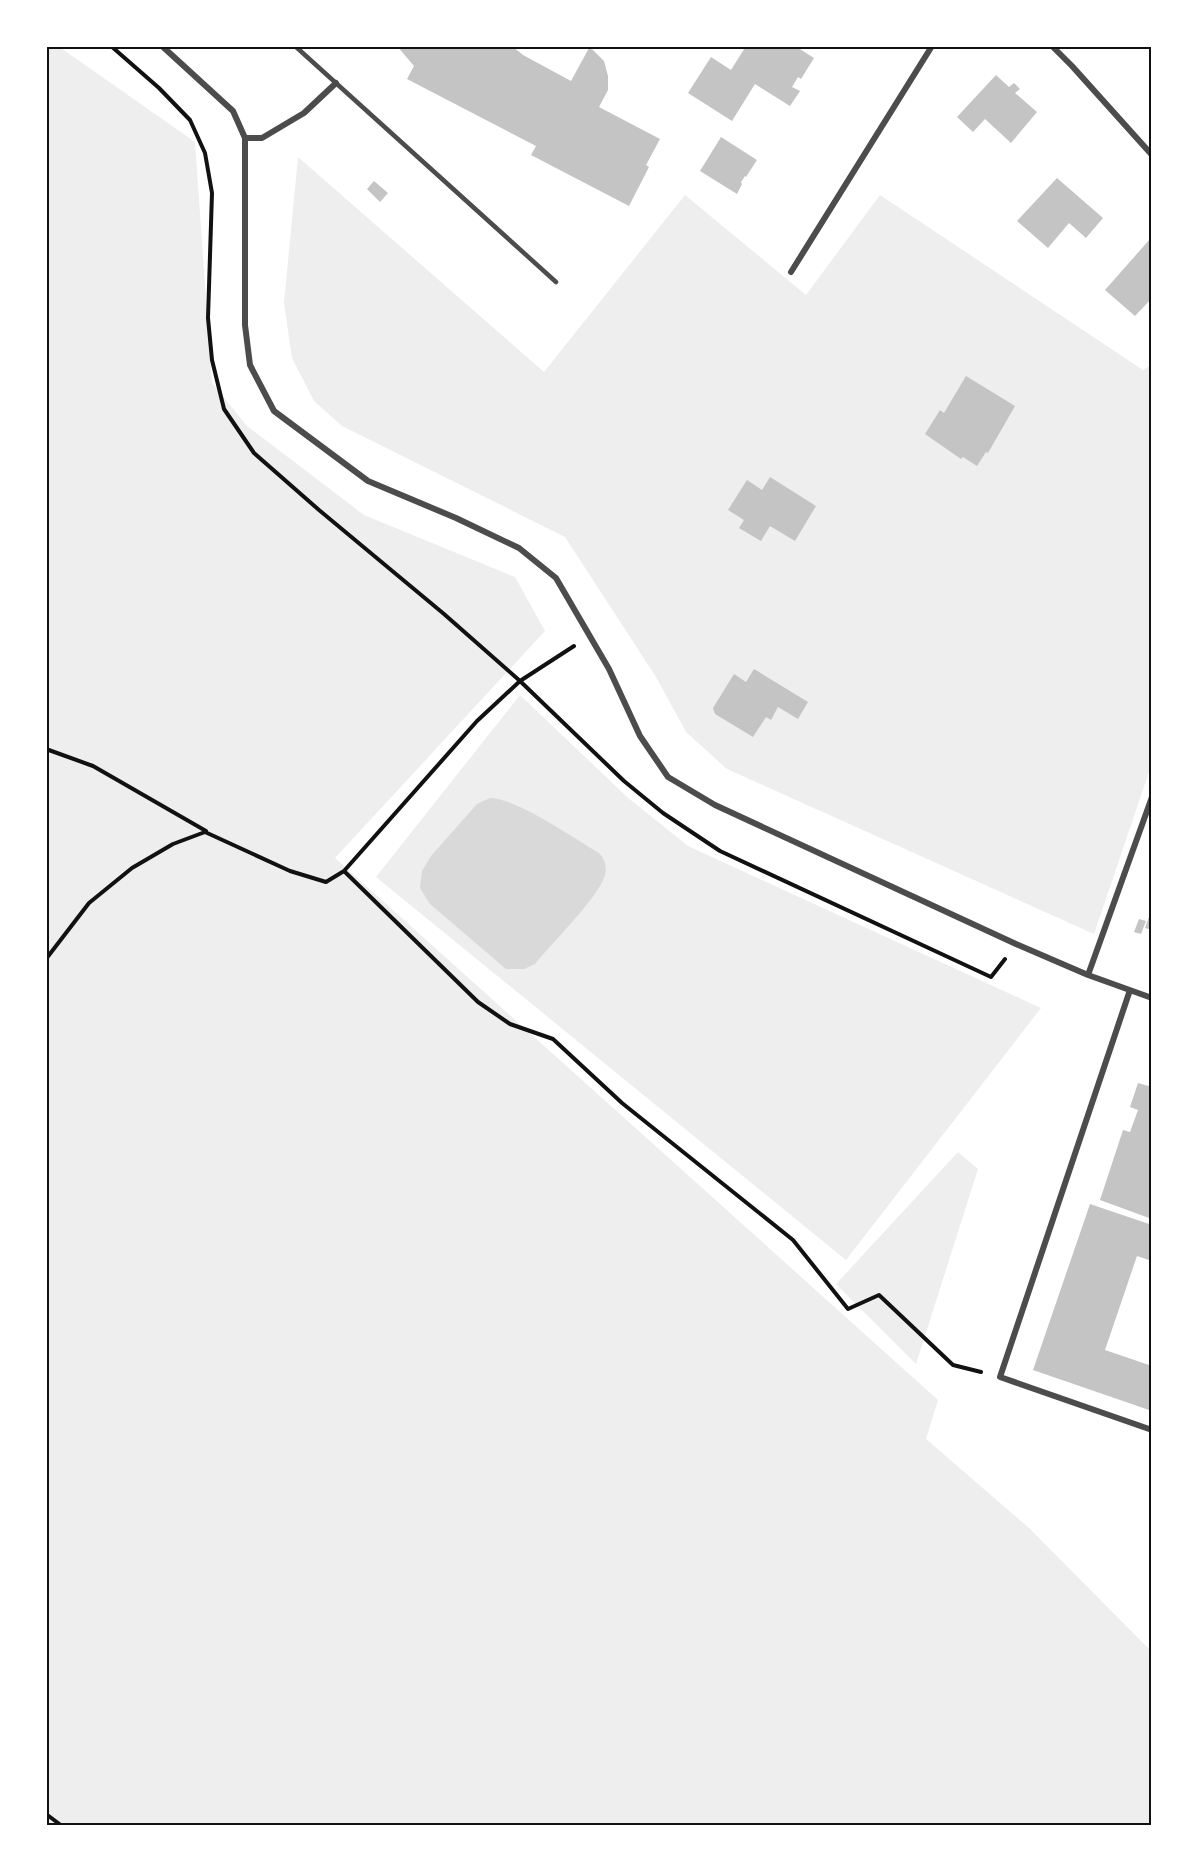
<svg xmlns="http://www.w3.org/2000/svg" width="1198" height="1872" font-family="Barlow,sans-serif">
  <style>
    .green { fill: #eee }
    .water { fill: #d9d9d9 }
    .building { fill: #c4c4c4 }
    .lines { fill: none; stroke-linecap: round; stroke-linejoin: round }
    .path { stroke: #111; stroke-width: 4 }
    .service { stroke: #4c4c4c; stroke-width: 4.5 }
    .minor { stroke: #4c4c4c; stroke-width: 6 }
    .neatline { fill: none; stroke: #111; stroke-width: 2 }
  </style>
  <rect width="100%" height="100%" fill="#fff"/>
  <path class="green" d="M58,46l137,96 17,241 35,43 117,89 151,62 30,54 -210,227 603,542 -12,39 103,89 122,123 1,174 -1105,1 -1,-1779z
    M298,157l246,215 141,-177 121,100 74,-100 263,175 8,-5v401l-57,168 -367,-165 -41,-37 -30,-55 -91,-140 -223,-111 -28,-25 -22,-43 -8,-55z
    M520,695l107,102 61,49 353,162 -195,252 -470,-383z
    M958,1152l20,17 -62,195 -80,-80z"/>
  <path class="water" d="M490,798c26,0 85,41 109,55 6,6 8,14 6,22 -6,22 -54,69 -70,89l-11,5h-18l-76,-65 -10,-16 2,-17 9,-15 46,-52z"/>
  <path class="building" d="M397,46h115l11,9 48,26 18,-33 4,2 11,11 4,15v14l-9,17 61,32 -14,26 3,2 -20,39 -98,-51 5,-9 -129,-67 7,-13z
    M746,46h49l19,12 -13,21 -3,-2 -6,10 8,4 -10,15 -35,-22 -23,37 -44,-28 23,-36 20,13z
    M996,75l13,12 5,-4 6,6 -5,4 22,19 -26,31 -26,-24 -12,13 -16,-15z
    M721,137l36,23 -11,17 -1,-1 -4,6 1,2 -5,10 -37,-23z
    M1057,178l46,40 -17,20 -17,-15 -21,25 -31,-27z
    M374,181l14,12 -8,9 -13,-13z
    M1150,239l2,59 -17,18 -30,-26z
    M966,376l49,30 -27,47 -2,-1 -9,14 -14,-9 -2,2 -36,-25 15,-24 4,3z
    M770,477l46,29 -21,35 -25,-15 -9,15 -22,-13 5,-8 -16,-10 19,-30 15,10z
    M754,669l54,33 -10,17 -20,-12 -7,13 -5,-3 -13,20 -38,-23 -2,-6 21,-34 12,8z
    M1151,911h1v19l-7,-2z
    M1139,919l7,2 -5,13 -7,-2z
    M1138,1083l14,4v124l-3,7 -49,-18 23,-70 7,2 8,-22 -8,-3z
    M1090,1204l62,21v36l-15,-5 -32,94 47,16v45l-119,-41z"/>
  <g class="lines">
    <path class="path" d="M111,46l48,42 31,32 15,33 7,40 -4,125 4,42 12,49 30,44 65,57 125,104 76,67 104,100 39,32 57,38 271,126 14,-18
      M46,749l47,17 113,65
      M344,871l134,131 32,22 43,15 69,64 171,137 55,69 31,-14 74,70 28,7
      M46,959l43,-56 43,-35 41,-24 32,-12 85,39 36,11 18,-11 133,-150 43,-40 54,-35
      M46,1814l16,12"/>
    <path class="service" d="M295,46l261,236"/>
    <path class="minor" d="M162,46l71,65 12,27v187l5,40 24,46 94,70 88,37 63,30 37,30 53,91 31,67 28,41 47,28 301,139 72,31 64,23
      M1052,46l20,20 80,89
      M245,138h17l42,-25 32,-30
      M791,272l141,-226
      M1088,975l64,-178
      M1130,990l-130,387 152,53"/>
  </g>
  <rect width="1198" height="1872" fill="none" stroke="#ffffff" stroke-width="96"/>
  <rect x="48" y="48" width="1102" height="1776" class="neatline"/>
</svg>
